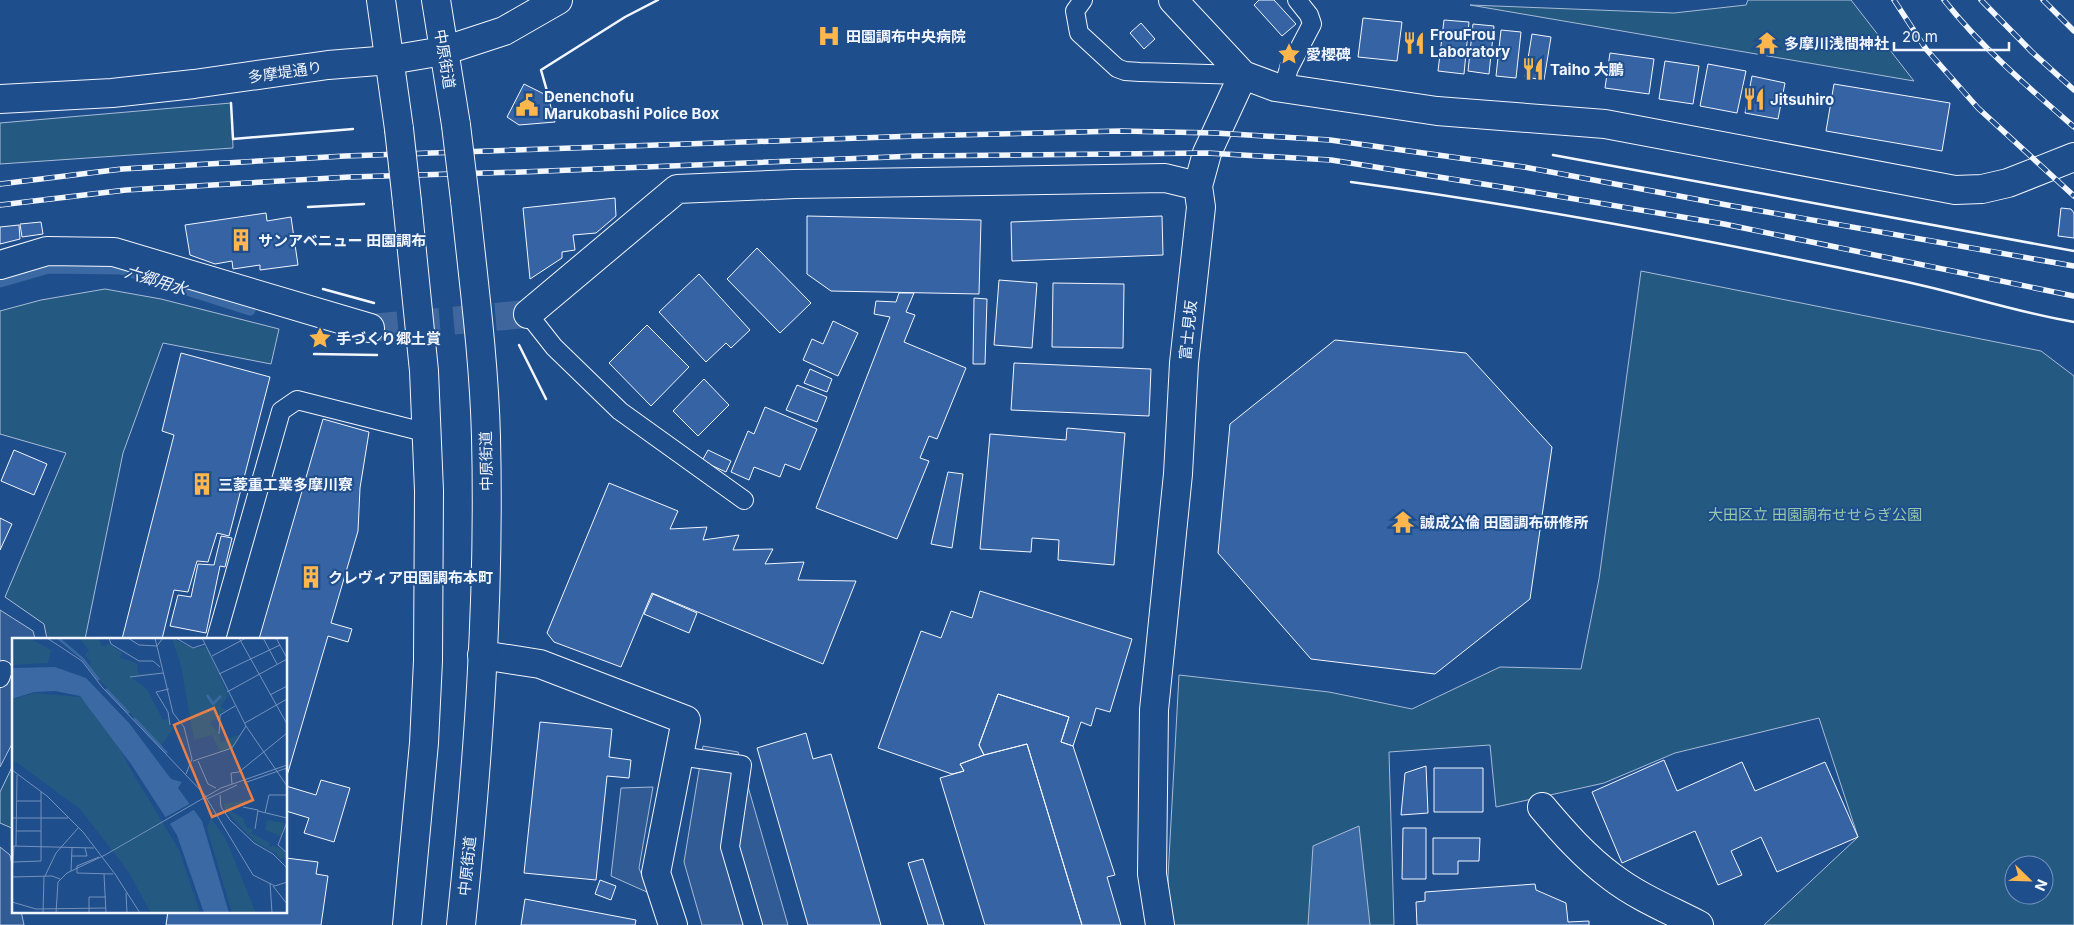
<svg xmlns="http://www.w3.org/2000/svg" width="2074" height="925" font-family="Inter,'Noto Sans JP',sans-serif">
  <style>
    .green { fill: #245a82; stroke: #a8bbd7; fill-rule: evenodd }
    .parking { fill: #305b95; stroke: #a8bbd7 }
    .water { fill: #3b69a3; stroke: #a8bbd7 }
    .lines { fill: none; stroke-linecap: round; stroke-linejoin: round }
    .stream { stroke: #3b69a3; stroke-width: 11 }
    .building { fill: #3563a3; stroke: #f2f6ff }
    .minor-tunnel { stroke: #3f679d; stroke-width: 28; stroke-dasharray: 28 14; stroke-linecap: butt }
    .service-casing { stroke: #f2f6ff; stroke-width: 20 }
    .minor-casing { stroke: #f2f6ff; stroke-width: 30 }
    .tertiary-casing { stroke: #f2f6ff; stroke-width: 30 }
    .primary-casing { stroke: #f2f6ff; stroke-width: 30 }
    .service { stroke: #1f4e8c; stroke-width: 18 }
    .minor { stroke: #1f4e8c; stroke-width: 28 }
    .tertiary { stroke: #1f4e8c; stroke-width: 28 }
    .primary { stroke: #1f4e8c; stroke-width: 28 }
    .rail-casing { stroke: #f2f6ff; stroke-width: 5.5 }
    .rail { stroke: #1f4e8c; stroke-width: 4; stroke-dasharray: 11; stroke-linecap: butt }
    .primary-bridge-casing { stroke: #f2f6ff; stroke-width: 30; stroke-linecap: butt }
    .primary-bridge { stroke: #1f4e8c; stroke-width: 28 }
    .wall { stroke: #f2f6ff; stroke-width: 2.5 }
    .labels { text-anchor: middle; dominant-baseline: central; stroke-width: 4; stroke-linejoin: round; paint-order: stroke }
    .poi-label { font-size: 15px; font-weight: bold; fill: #f2f6ff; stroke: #1f4e8c; text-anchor: start }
    .street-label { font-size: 15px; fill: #f2f6ff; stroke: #1f4e8c }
    .park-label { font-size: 15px; fill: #97c8a6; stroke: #1f4e8c }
    .water-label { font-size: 16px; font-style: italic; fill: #f2f6ff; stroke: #1f4e8c }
    .inset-river { fill: none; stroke: #3b69a3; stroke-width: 2.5 }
    .inset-road { fill: none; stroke: #7391ba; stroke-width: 1 }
    .view { fill: #ea8049; fill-opacity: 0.15; stroke: #ea8049; stroke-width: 2.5 }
    .inset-edge { fill: none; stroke: #f2f6ff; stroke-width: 2.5 }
  </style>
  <rect width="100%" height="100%" fill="#1f4e8c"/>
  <path class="green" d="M1748,0h103l63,81 -444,-76 204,8 72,-8z
    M231,103l2,45 -233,16v-41z
    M1641,271l400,80 33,25v549h-310l94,-88 -39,-119 -144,35 -71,30 -108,24 -6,-62 -101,7 5,173h-224l-2,-48 11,-202 150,17 83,17 88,-42 81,2 18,-90zM2014,865h30v30h-30z
    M105,289l56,10 118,30 -8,35 -108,-21 -40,110 -38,186h-38l-3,-15 -39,-27 61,-144 -66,-19v-123l41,-11z
    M14,763v66l-14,-6v-31z"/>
  <path class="parking" d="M0,610l33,21 2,8h-21v101l-14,27z
    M703,746l35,6 50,173h-86l-18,-63z
    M653,787l-14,81 10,25 -38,-17 10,-88z
    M0,847l10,8 4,20v36h7l3,14h-24z"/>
  <path class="water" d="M1359,826l11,99h-62l5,-79z"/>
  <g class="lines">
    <path class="stream" d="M0,282l49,-14 72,1 129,41"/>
  </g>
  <path class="building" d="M1259,0h15l22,24 -14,12 -28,-31z
    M1363,18l39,4 -5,39 -39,-4z
    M1444,20l25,2 -5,52 -26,-3z
    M1141,23l14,16 -11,10 -14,-16z
    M1473,24l21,2 -5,48 -21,-3z
    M1501,30l20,2 -5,46 -20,-2z
    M1532,34l19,3 -7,43 -19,-3z
    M1610,53l44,6 -5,35 -44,-6z
    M1665,61l34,5 -6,38 -34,-5z
    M1708,64l38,7 -9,42 -37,-7z
    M1752,76l33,7 -7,36 -33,-6z
    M524,84l24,12 7,26 -36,3 -12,-8z
    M1834,84l116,19 -8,48 -116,-20z
    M615,198l1,18 -20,17 -23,2 2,15 -13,2v6l-32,21 -7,-71z
    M2061,208l10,1 3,4v25l-16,-2z
    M266,213l1,8 24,-4 7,48 -38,5v-5l-27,4 -1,-8 -17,3 -25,-9 -5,-30z
    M807,216l174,4 -2,74 -148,-3 -24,-17z
    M1162,216l1,39 -151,6 -1,-39z
    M41,222l2,12 -21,3 -2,-13z
    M19,225l1,14 -20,5v-17z
    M757,248l54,55 -31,30 -53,-54z
    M699,274l51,56 -19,18 -5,-5 -20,19 -47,-50z
    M999,280l38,3 -5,65 -38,-3z
    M1053,283l71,1 -1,64 -71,-1z
    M899,293h15l-8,19 9,3 -11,27 62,26 -29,71 -8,-3 -9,22 9,3 -32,78 -81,-31 74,-191 -16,-3 2,-13 20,1z
    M974,298l13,1 -2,65h-12z
    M833,321l25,12 -20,43 -35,-16 9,-21 11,5z
    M647,325l42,42 -38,39 -42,-43z
    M1335,340l131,13 86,94 -22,152 -95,75 -124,-15 -93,-106 12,-129z
    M181,353l89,24 -41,159 -12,-3 -9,29 -11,-1 -9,31 -14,-2 -12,49h-40l52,-204 -12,-4z
    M1014,363l137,6 -2,47 -138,-6z
    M810,369l22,10 -5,13 -23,-9z
    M704,379l25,26 -31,31 -25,-25z
    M797,385l30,12 -10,25 -31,-12z
    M765,407l52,22 -17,41 -15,-6 -5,13 -26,-10 -5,13 -18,-8 17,-41 6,3z
    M323,419l46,13 -9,56 -2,43 -27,92 21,6 -4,13 -20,-6 -42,143v-140h-27z
    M1067,428l58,5 -11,132 -56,-5 1,-20 -27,-2 -1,14 -51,-3 10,-115 76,6z
    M14,450l33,14 -13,31 -33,-14z
    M708,450l23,11 -5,11 -24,-11z
    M948,472l15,2 -11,74 -21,-4z
    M609,483l69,28 -8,18 37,-2 -4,13 36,-5 -6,15 40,-1 -8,15 39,-2 -6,18 58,1 -33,83 -171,-71 -31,74 -67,-25 -7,-9z
    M0,518l12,6 -12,26z
    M221,536l11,2 -7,29 -5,-1 -14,67 -36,-7 8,-31 13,2 7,-33 16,1z
    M980,591l152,48 -22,73 -14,-4 -5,18 -10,-4 -8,24 -12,-4 8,-25 -71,-23 -19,51 5,10 -24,9 4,7 -12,3 -74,-26 43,-117 20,7 10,-27 21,7z
    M653,594l44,19 -8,20 -45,-19z
    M998,694l71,23 -8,25 12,4 42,129 -8,2 14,48h-39l-55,-181 -43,11 -5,-10z
    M540,722l72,7 -3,28 22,3 -2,18 -22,-2 -11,104 -72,-7z
    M806,733l7,26 18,-5 50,171h-73l-51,-177z
    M1027,744l55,181h-97l-45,-147 24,-7 -4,-7 24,-9z
    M1664,760l13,31 65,-29 13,29 70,-29 33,75 -81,35 -16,-35 -30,14 11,24 -24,10 -23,-54 -73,32 -30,-71z
    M1426,766l2,47 -27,2 4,-42z
    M1434,768h49v44h-49z
    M321,780l29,8 -16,54 -30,-9 5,-15 -23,-7v-25l30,9z
    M1403,828h23v51h-24z
    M1433,838h47l-1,23h-21v13h-25z
    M286,858l32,4 -2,12 12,2 -7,49h-155l2,-14h118z
    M923,859l21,66h-16l-20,-62z
    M600,880l16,6 -5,14 -16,-6z
    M1535,884l1,6 30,13 2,19 21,-1v4h-172l-1,-23 9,-1v-9z
    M525,899l111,21 -1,5h-114z"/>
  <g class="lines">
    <path class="minor-tunnel" d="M370,328l158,-14"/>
    <defs>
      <path id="service" d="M1083,0l-8,11 4,22 38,35 8,3 15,1 103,3
        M1283,88l6,-20 23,-44 -3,-9 -12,-15
        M528,314l26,33 66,64 124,89
        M216,639l65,-228 16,-11 131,33
        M0,678l3,-8
        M679,756l63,9 -12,82 23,78"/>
      <path id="minor" d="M0,265l47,-14 67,1 256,76
        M528,314l149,-125 117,-5 371,-6 33,8
        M482,655l58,9 146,56 -30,153 17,52
        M1542,807c21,25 43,50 70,70 26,20 58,33 87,48
        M1160,925l-8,-51 2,-164 24,-236 6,-111 17,-156 -3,-21 9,-33 36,-78"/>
      <path id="tertiary" d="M1173,0l70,75 32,12 162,24 168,13 350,66 27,-1 26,-6 66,-26"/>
      <path id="primary" d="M381,0l18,129
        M436,0l20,125
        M0,99l112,-6 82,-9 134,-19 62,-5 53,-9 61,-20 54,-31
        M407,925l17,-182 4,-82 1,-170 -5,-120 -17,-169
        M461,925c17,-162 29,-325 25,-488 -2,-79 -13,-159 -21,-237"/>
    </defs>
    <use href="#service" class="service-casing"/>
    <use href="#minor" class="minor-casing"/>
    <use href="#tertiary" class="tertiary-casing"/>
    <use href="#primary" class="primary-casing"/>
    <use href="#service" class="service"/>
    <use href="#minor" class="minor"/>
    <use href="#tertiary" class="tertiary"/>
    <use href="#primary" class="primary"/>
    <defs>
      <path id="rail" d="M1894,0l32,49 52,59 96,88
        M1944,0c38,48 84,87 130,127
        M1981,0l51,52 42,38
        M2043,0l31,31
        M0,184l122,-15 223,-13 571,-20 205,-5 94,2 115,7 194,27 203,38 347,61
        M0,205l126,-15 224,-13 172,-5 394,-16 291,-3 124,7 190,30 203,34 350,72"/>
    </defs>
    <use href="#rail" class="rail-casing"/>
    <use href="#rail" class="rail"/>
    <defs>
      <path id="primary-bridge" d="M456,125l9,75
        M399,129l8,73"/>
    </defs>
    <use href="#primary-bridge" class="primary-bridge-casing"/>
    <use href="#primary-bridge" class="primary-bridge"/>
    <path class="wall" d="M549,98l-8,-28 84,-53 33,-17
      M231,103l2,36 120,-10
      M1553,155l521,96
      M1351,182c185,25 364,59 547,98 59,12 116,32 176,42
      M308,207l56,-3
      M323,289l51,14
      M519,345l27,54
      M314,354l63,1"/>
  </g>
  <defs>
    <symbol id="hospital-bare" viewBox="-9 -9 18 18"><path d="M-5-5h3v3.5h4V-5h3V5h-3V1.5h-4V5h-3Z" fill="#ffb74d" stroke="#1f4e8c" stroke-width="2.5" paint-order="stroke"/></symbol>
    <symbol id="restaurant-bare" viewBox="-9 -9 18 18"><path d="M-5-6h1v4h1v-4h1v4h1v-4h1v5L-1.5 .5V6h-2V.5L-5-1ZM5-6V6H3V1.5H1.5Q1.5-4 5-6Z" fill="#ffb74d" stroke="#1f4e8c" stroke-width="2.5" paint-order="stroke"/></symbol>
    <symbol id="temple-bare" viewBox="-9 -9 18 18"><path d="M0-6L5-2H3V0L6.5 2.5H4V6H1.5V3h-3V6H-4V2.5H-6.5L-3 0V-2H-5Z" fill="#ffb74d" stroke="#1f4e8c" stroke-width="2.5" paint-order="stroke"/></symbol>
    <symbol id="sight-bare" viewBox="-9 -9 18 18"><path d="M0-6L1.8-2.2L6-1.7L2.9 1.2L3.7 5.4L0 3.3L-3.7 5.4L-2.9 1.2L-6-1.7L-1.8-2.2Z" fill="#ffb74d" stroke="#1f4e8c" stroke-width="2.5" paint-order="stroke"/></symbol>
    <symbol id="civic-bare" viewBox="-9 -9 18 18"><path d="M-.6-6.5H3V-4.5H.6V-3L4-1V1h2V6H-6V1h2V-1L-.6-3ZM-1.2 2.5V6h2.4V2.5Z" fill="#ffb74d" stroke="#1f4e8c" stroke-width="2.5" paint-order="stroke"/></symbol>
    <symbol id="building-bare" viewBox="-9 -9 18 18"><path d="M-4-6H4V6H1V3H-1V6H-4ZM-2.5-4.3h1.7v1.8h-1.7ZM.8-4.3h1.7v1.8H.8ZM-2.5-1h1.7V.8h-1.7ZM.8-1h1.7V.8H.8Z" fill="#ffb74d" stroke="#1f4e8c" stroke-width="2.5" paint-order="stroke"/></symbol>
  </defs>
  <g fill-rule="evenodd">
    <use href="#hospital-bare" x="813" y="20" width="32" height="32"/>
    <use href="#restaurant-bare" x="1398" y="27" width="32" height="32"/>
    <use href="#temple-bare" x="1751" y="27" width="32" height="32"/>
    <use href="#sight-bare" x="1273" y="38" width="32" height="32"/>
    <use href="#restaurant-bare" x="1517" y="53" width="32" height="32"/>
    <use href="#restaurant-bare" x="1738" y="83" width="32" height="32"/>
    <use href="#civic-bare" x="511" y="89" width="32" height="32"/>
    <use href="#building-bare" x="225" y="224" width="32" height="32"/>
    <use href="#sight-bare" x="304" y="322" width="32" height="32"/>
    <use href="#building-bare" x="186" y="468" width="32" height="32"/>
    <use href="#temple-bare" x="1387" y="506" width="32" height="32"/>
    <use href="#building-bare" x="295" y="561" width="32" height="32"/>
  </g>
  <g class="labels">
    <g class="poi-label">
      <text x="1430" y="34">FrouFrou<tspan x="1430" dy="17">Laboratory</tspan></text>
      <text x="846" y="36">田園調布中央病院</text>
      <text x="1784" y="43">多摩川浅間神社</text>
      <text x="1306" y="54">愛櫻碑</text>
      <text x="1550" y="69">Taiho 大鵬</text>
      <text x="544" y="96">Denenchofu<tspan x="544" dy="17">Marukobashi Police Box</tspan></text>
      <text x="1770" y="99">Jitsuhiro</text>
      <text x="258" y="240">サンアベニュー 田園調布</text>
      <text x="336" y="338">手づくり郷土賞</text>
      <text x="218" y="484">三菱重工業多摩川寮</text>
      <text x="1420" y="522">誠成公倫 田園調布研修所</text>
      <text x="328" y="577">クレヴィア田園調布本町</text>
    </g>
    <g class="street-label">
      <text transform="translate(445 59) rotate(81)">中原街道</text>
      <text transform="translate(285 72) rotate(-8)">多摩堤通り</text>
      <text transform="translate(1188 330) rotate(-84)">富士見坂</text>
      <text transform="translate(486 461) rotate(-91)">中原街道</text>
      <text transform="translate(467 866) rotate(-84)">中原街道</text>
    </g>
    <g class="park-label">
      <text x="1815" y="514">大田区立 田園調布せせらぎ公園</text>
    </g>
    <g class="water-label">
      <text transform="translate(156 280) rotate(17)">六郷用水</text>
    </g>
  </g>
  <g transform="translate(12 638)">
    <rect width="275" height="275" fill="#1f4e8c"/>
    <path d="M0,0h17l22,12 -3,13 -36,2zM67,0h19l4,9 7,-3 13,8 -2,6 17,5 1,11 24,-2 -31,5 16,12 16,31 6,-1 1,7 4,2 -14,19 -71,-79 2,-6 -6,-7 4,-5zM160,0l21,10 14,-1 21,49 -7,10 5,5 -5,2v9l-6,-3 -5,4 10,13v6l21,-8 -9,14 -12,4 -8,-17 -18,5 -13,-74zM22,55l46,4 28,27 20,41 51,85 21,63h-49l-23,-42 -48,-62 -68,-50v-59zM211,160l2,6 24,-5v3l-18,4 1,6 11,6 3,9 8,3 -3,3 19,10 -1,4 7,-1 11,8 -1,3 -6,2 -4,-6 -21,-11 -30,-32zM199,180l15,22 30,73h-24l-25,-85zM255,182l18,3 -4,13 -16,-6z" fill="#245a82"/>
    <path d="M43,29l31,11 43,45 42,56 11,3 -4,6 24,33 27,92h-25l-27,-78 -46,-71 -51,-68 -25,-5 -21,1 -22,7v-31z" fill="#3b69a3"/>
    <path d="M181,164l4,6 -29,17 -4,-7z" fill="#1f4e8c"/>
    <path class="inset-river" d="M46,0l25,21 16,21M94,51l23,24M195,57l6,9 8,-8M122,80l33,35"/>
    <path class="inset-road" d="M35,0l35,23 20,26 102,107 49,81 22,11 12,-4M97,0l2,6 28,17h14l7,6M116,0l11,7 18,1 6,-8M143,0l18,75 11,14 8,32 -6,15M164,0l17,10 12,-4M190,0l44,88 41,60M227,0l48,86M251,0l14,26M264,0l11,20M200,18l34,-18M207,36l61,-29M118,39l33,-4M157,51l-13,3 12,20 2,13M215,54l60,-33M258,57l17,-9M233,85l42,-24M207,96l1,-19 15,-9M181,123l39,-13 14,-22M186,123l10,23 8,4M0,132l35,26 36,36 32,42 25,39M232,145l43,-15M220,146l-1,-11 8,-1 48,-39M208,157l1,12 9,13 24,23 19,11 14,14M195,161l30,-14M5,163h24M231,169l15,3 -3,19M246,173l29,7M253,175l4,-18h18M0,180h56M275,184l-9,23 9,8M4,193h25M0,208l82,2M4,208l1,-71M59,218h16l-2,-8M87,219l-22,9v7l36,1M1,224l28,-1v-69M59,233l1,-23M92,236l2,39M33,238l11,-23 23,-26M0,239l2,-31M0,239l40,-1 8,3M258,245l2,30M261,248l14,18M114,255l1,20M0,264l24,7 70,-1M31,275l1,-37M44,275l2,-31 9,-9 38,-18 116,-67 66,-23M77,275v-16h17"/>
    <path class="view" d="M202,70l39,92 -41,17 -38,-92z"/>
    <rect width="275" height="275" class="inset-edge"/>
  </g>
  <g transform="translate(2029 880) rotate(113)"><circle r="24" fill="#1f4e8c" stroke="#7391ba"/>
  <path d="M0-4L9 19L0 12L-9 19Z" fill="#ffb74d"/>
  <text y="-8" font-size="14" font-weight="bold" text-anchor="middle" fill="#f2f6ff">N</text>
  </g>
  <path d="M1894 42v8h115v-8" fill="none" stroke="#f2f6ff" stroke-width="2.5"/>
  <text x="1902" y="42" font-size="15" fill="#f2f6ff" stroke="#1f4e8c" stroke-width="4" paint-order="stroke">20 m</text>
</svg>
